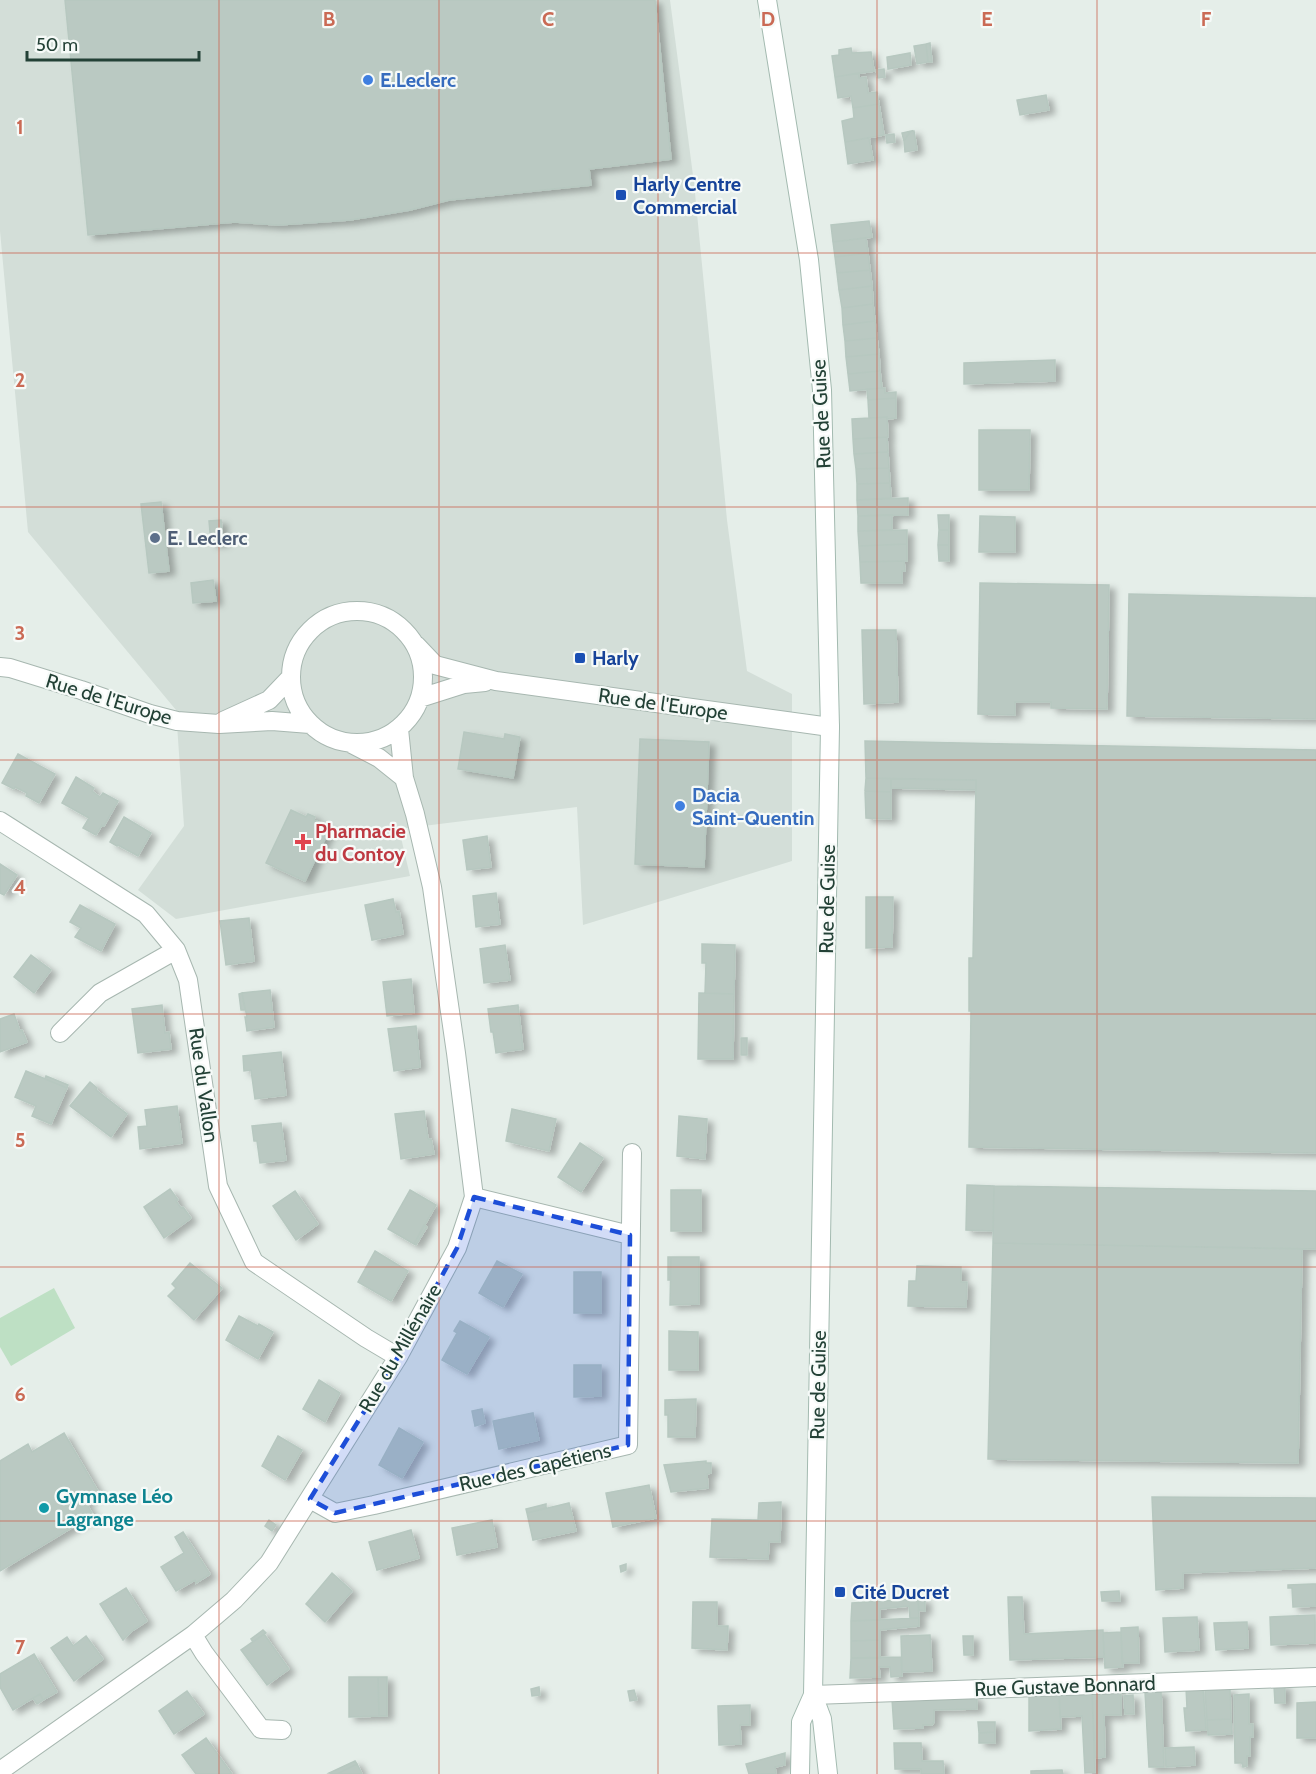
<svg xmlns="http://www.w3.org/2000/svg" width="1316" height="1774" font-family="Cabin,sans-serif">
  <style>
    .built { fill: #d3ded8 }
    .green { fill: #bee0c4 }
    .building { fill: #bac9c2; stroke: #b7c8c0; stroke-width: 1.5; filter: url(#shadow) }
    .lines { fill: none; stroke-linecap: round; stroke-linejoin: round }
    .street-casing { stroke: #a7b7b0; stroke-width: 20 }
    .secondary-casing { stroke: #a3bab0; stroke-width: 20 }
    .street { stroke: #fff; stroke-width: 18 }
    .secondary { stroke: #fff; stroke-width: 18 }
    .marked { fill: #1d4ed8; fill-opacity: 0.2; stroke: #1d4ed8; stroke-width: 4.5; stroke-dasharray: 12 8; stroke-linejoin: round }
    .grid { fill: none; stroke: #ca6a55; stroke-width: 1.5; stroke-opacity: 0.55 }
    .shop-dot { fill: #3f7fe0; stroke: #f6faf8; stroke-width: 2 }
    .transit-dot { fill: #1a4fb4; stroke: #f6faf8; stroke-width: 2 }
    .service-dot { fill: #5c6f8a; stroke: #f6faf8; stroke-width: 2 }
    .health-dot { fill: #e0444e; stroke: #f6faf8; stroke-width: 2 }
    .culture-dot { fill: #0f9aa8; stroke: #f6faf8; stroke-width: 2 }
    .labels { text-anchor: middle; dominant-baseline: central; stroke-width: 4.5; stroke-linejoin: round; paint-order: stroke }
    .shop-label { font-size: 20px; font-weight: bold; fill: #366cbe; stroke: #f6faf8; text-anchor: start }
    .transit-label { font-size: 20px; font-weight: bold; fill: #164399; stroke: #f6faf8; text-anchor: start }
    .street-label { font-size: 20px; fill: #234136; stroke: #f6faf8 }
    .service-label { font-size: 20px; font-weight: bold; fill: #4e5e75; stroke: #f6faf8; text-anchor: start }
    .health-label { font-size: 20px; font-weight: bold; fill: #be3a42; stroke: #f6faf8; text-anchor: start }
    .culture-label { font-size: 20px; font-weight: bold; fill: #0d838f; stroke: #f6faf8; text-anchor: start }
    .grid-label { font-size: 20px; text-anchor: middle; font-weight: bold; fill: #ca6a55; stroke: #f6faf8; stroke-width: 4.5; stroke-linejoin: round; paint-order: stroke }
  </style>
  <defs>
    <filter id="shadow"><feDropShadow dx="6" dy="4" stdDeviation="3" flood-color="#0004"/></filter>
  </defs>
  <rect width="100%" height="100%" fill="#e5eee9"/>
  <path class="built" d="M0,0h670l24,183 33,337 20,151 45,23v167l-209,64 -6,-118 -178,22 11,47 -234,43 -38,-29 46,-64 -8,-116 -148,-178 -28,-301z"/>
  <path class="green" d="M54,1288l21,40 -64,38 -11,-19v-29z"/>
  <path class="building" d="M65,0h590l16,159 -82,10 2,16 -142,15 -39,10 -60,10 -72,5 -43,-3 -147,13z
    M930,43l2,19h-4l-2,-18z
    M926,44l2,18 -11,2 -3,-18z
    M851,48l1,5 19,-1 3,19 -39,6 -3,-21 7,-1v-5z
    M910,53l1,12 -23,4 -1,-12z
    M884,69l1,8 -7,1 -2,-8z
    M859,73v5l7,-1 2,16 9,-1 2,12 -26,4 -2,-12 -13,2 -3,-21z
    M1046,95l3,15 -29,5 -3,-15z
    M879,104l5,31 -39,7 -3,-21 12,-3 -1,-10z
    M911,131l-2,2 -5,8 -2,-8z
    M911,131h3l3,19 -12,2 -1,-11z
    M894,134l1,8 -8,1 -1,-8z
    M869,138l4,22 -25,4 -3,-22z
    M869,221l3,16 -39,5 -2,-17z
    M866,238l2,15 -33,4 -2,-15z
    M868,253l2,17 -33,3 -2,-16z
    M870,270l2,16 -33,4 -2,-17z
    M872,286l1,18 -31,4 -3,-18z
    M873,304l2,17 -32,4 -1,-17z
    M875,321l2,17 -32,3 -2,-16z
    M877,338l2,16 -33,3 -1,-16z
    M879,354l1,17 -32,3 -2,-17z
    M1055,360v21l-91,3v-21z
    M880,371l2,17 -32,3 -2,-17z
    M885,388v5l11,-1v6l-28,2 -1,-11z
    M896,398v20l-9,1v-2l-18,1 -1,-18z
    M887,417l1,20 -35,2 -1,-20z
    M979,430h51l-1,60h-50z
    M887,437l1,15 -34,2 -1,-15z
    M888,452l1,16 -33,1 -2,-15z
    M889,468l1,15 -33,1 -1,-15z
    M890,483l1,15 -34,2v-16z
    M908,498v17l-50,1 -1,-16z
    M161,502l8,69 -20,2 -8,-69z
    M892,515v15l-34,1v-15z
    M938,515h11v15h-10z
    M980,516l35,1v35h-36z
    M221,520l2,22 -12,1 -2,-22z
    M907,530v14l-48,2 -1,-15z
    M939,530h10v15h-11z
    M907,544v17l-47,1 -1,-16z
    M938,545h11v16h-10z
    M904,561l1,10h-3v12h-41l-1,-21z
    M213,580l3,21 -23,2 -2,-20z
    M980,583l129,2 -2,124 -56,-1v-6h-36v13l-37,-1z
    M1129,594l187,4v121l-189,-3z
    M862,630h34l2,72 -34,2z
    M464,732l40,7 1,-5 15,3 -7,41 -55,-9z
    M640,739l69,3 -5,125 -69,-3z
    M865,741l451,9v403l-347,-6 2,-136h-2v-53h4l3,-178 -110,-2z
    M18,754l37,20 -16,29 -13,-7 1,-3 -12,-6 -1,2 -12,-6z
    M76,777l18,11 -2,3 8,6 3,-4 15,8 -14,25 -2,-1 -6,10 -13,-7 6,-10 -27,-15z
    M866,778l25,1v13l-26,-1z
    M891,779l85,1v10l-85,-2z
    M865,791l26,1v27l-25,-1z
    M291,810l15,7 2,-3 7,3 -1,3 16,8 -25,53 -39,-18z
    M124,817l27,16 -13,23 -20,-11 -1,1 -7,-4z
    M487,836l4,31 -24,3 -4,-30z
    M0,864l17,11 -13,20 -4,-2z
    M496,893l4,31 -24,3 -3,-31z
    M866,897h27l-1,50 -26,1z
    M393,899l3,13 3,-1 4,23 -31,6 -7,-35z
    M80,905l35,19 -14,27 -26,-14 6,-9 -11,-6z
    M249,918l5,43 -28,4 -6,-44z
    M702,944l33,1 -1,49 -29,-1 1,-30h-4z
    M505,945l5,35 -26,3 -4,-34z
    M31,955l20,15 -17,23 -20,-16z
    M411,979l3,34 -27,3 -4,-34z
    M270,990l4,37 -27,4 -2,-14h2l-5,-24z
    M242,993l3,17h-4l-2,-16z
    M699,993l35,1 -1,65h-35z
    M162,1005l3,28 4,-1 2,17 -33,4 -6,-44z
    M518,1005l5,44 -27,4 -3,-21h-2l-3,-23z
    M14,1014l6,17 2,-1 5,12 -27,10v-33z
    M416,1026l4,41 -26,4 -6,-42z
    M741,1038h6v17h-6z
    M281,1052l5,43 -31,4 -4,-29 -7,1 -1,-15z
    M26,1071l41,17 -16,36 -19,-8 4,-10 -21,-9z
    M46,1076l22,9 -1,3 -22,-9z
    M90,1082l7,6 -1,2 31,24 -16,23 -41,-31z
    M177,1106l5,37 -42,6 -2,-22 9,-1 -2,-16z
    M512,1109l44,10 -7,32 -43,-10z
    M424,1111l4,28h3l3,15 -33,5 -6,-45z
    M679,1116l28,3 -2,40 -28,-3z
    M281,1123l5,37 -26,3 -3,-22h-3l-2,-15z
    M580,1143l23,15 -22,34 -23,-15z
    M967,1185l27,1 -1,45 -27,-1z
    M994,1186l322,5v58l-323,-6z
    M170,1189l8,11 -2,1 5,7 2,-1 8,11 -27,20 -20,-31z
    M410,1190l26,15 -22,39 -26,-15z
    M671,1190h30v41h-30z
    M295,1191l23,33 -22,16 -23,-34z
    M424,1225l3,2 -11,18 -2,-1z
    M993,1243l309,6 -4,214 -310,-4z
    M375,1251l33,20 -17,30 -33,-19z
    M668,1257h3l-1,23h-2z
    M671,1257h28v47l-29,1z
    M497,1261l25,13 -19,33 -24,-14z
    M190,1263l32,25 -28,32 -26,-24 8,-8 -4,-4z
    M917,1266l44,1v15h6l-1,25 -58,-1 1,-25h7z
    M574,1272h27v41h-27z
    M239,1316l19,10 1,-2 14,8 -15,27 -32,-19z
    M460,1321l29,16 -22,37 -25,-14 15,-27 -3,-2z
    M669,1331l29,1v38h-29z
    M574,1365h27v31l-27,1z
    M319,1380l21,13 -15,29 -22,-13z
    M696,1399l-1,38h-27v-22h-3v-15z
    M482,1409l3,14 -10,3 -3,-15z
    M533,1413l6,27 -40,9 -6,-28z
    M399,1428l24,14 -21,36 -23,-13z
    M64,1433l35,60 -14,8 8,14 -93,56v-110l28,-17 4,8z
    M278,1436l24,14 -17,30 -23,-14z
    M706,1461v2h5v10l-4,1 1,14 -37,4 -7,-27z
    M649,1485l7,33 -43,9 -7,-34z
    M1152,1497l164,1v70l-133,5v15l-27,2z
    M781,1502l-1,40h-11l-1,17 -58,-2 2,-38 46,1 1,-17z
    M569,1503l7,28 -43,9 -6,-27z
    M546,1504v4l-19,5 -1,-4z
    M269,1520l7,5 -4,6 -7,-5z
    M492,1520l5,27 -40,8 -5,-27z
    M411,1530l8,28 -42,12 -8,-28z
    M183,1532l27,42 -14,9 -1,-3 -19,11 -15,-24 23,-14 -9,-16z
    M626,1564v6l-5,2 -1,-6z
    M332,1573l20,18 -27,31 -19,-18z
    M1312,1584h4v22l-23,1 -1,-19h-4v-3z
    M126,1588l21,33 -15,10 -9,9 -23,-36z
    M1119,1591l1,10h-18l-1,-9z
    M1008,1597h14l2,37 79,-4 1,27 -94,3z
    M918,1599l1,19h-9l-1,-12 -29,3v11l-29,1 1,-18z
    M918,1599h7v12l-6,-1z
    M693,1602h24v24h11l-1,24 -35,-2z
    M1315,1615v28l-44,2 -1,-28z
    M1197,1617l2,33 -34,2 -2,-34z
    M919,1618v8l-39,4v10l-29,1v-20z
    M1247,1622l1,26 -32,2 -2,-27z
    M1138,1627l1,36h-17l-1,-35z
    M263,1630l3,3 -13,9 -2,-3z
    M1121,1632l2,35 -18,1 -2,-35z
    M264,1634l25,35 -22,16 -26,-35z
    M930,1635l2,36 -30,1 -1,-36z
    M86,1636l17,23 -29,22 -23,-33 16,-11 6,9z
    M963,1636h10v19h-9z
    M880,1640v18h-29v-17z
    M34,1654l23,38 -14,8 -3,-6 -27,16 -13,-23v-13z
    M901,1657l1,19 -11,1 -1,-10h-11l1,10 -30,1 1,-20z
    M349,1677h29l1,39 -30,1z
    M378,1677h9v39h-8z
    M1285,1685v18h-10l-1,-17z
    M539,1687l1,8 -8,1 -1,-7z
    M1186,1688h17l3,42 -20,1 -2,-23h3z
    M1230,1689l1,30 -24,1 -2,-30z
    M634,1690l3,10 -7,1 -2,-10z
    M1121,1690v25h-17l1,42 -10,1 -3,-66z
    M187,1691l17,23 -30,20 -15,-23z
    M1161,1691l3,76h-15l-4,-75z
    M1092,1692l3,80 -10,1 -3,-57 -22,1 -1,-24z
    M1029,1693h30l2,36 -32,2z
    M40,1694l3,6 -6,4 -4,-6z
    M1249,1694v30h4v13h-3v19h-3v10l-4,1 -1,-4h-7l-1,-68z
    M1133,1695l1,19h-9l-1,-18z
    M972,1696l5,3v10l-43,1v12l-2,3h-9v3l-29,1 -2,-30z
    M1316,1702v36h-19v-35z
    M750,1705v20h-10l1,19 -22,1 -1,-39z
    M1231,1719l1,15 -24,1 -1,-15z
    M978,1722h17v10l-16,1z
    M995,1732v11h-16v-10z
    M206,1738l26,36h-36l-14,-19z
    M894,1743h27l1,18h21l1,13h-23v-5h-26z
    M1194,1747l1,18 -29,2 -1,-19z
    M785,1753v12l-10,2 1,7h-27l-3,-10z
    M355,1761l2,3 -20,10 -8,-1z
    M357,1764l5,10h-25z
    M1062,1770l1,4h-32v-3z"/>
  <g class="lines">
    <defs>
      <path id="street" d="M291 677a66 66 0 1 1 132 0a66 66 0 1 1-132 0Z
        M416,645l19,20 61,16 334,46
        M0,667l10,1 71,22 69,24 27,7 42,3 53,-3 38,3
        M420,698l44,-14 21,-2
        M223,721l46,-21 22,-23
        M352,744l27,14 25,20
        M0,821l146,93 30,36 12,30 30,206 36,76 112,76 32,19
        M60,1033l40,-40 76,-43
        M474,1197l156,38
        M310,1499l25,14 39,-8 254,-60 4,-292
        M193,1635l11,18 57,76 21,1
        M813,1695l503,-18
        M0,1771l193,-136 41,-35 35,-37 129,-206 59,-109 17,-51 -18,-144 -24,-166 -17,-73 -11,-36 -5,-49"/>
      <path id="secondary" d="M767,0l42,260 13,130 8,337 -17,968 9,24 6,55
        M800,1774l1,-52 12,-27"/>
    </defs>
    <use href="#street" class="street-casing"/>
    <use href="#secondary" class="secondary-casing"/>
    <use href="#street" class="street"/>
    <use href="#secondary" class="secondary"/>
  </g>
  <path class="marked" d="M474,1197l156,38 -2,210 -293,68 -25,-14 88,-142 59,-109z"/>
  <path class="grid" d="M219,0v1774M439,0v1774M658,0v1774M877,0v1774M1097,0v1774M0,253h1316M0,507h1316M0,760h1316M0,1014h1316M0,1267h1316M0,1521h1316"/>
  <g class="shop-dot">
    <circle cx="368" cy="80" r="6"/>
    <circle cx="680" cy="806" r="6"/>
  </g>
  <g class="transit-dot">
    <rect x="615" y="189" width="12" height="12" rx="3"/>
    <rect x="574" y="652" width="12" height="12" rx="3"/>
    <rect x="834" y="1586" width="12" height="12" rx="3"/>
  </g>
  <circle class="service-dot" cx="155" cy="538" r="6"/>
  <path class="health-dot" d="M300 833h6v6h6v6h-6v6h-6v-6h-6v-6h6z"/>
  <circle class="culture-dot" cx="44" cy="1508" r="6"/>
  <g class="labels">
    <g class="shop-label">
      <text x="380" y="80">E.Leclerc</text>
      <text x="692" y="795">Dacia<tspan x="692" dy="23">Saint-Quentin</tspan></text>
    </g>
    <g class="transit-label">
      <text x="633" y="184">Harly Centre<tspan x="633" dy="23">Commercial</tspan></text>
      <text x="592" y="658">Harly</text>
      <text x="852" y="1592">Cité Ducret</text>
    </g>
    <g class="street-label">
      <text transform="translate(821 414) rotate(-93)">Rue de Guise</text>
      <text transform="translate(109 699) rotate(17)">Rue de l'Europe</text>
      <text transform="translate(663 704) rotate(8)">Rue de l'Europe</text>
      <text transform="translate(827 899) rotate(-89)">Rue de Guise</text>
      <text transform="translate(204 1085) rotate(82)">Rue du Vallon</text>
      <text transform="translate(400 1348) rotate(-60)">Rue du Millénaire</text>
      <text transform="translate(818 1385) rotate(-89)">Rue de Guise</text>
      <text transform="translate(535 1467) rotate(-13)">Rue des Capétiens</text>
      <text transform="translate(1065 1686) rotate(-2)">Rue Gustave Bonnard</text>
    </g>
    <g class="service-label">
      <text x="167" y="538">E. Leclerc</text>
    </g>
    <g class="health-label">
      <text x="315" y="831">Pharmacie<tspan x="315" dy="23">du Contoy</tspan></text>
    </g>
    <g class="culture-label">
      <text x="56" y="1496">Gymnase Léo<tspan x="56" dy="23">Lagrange</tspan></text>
    </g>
  </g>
  <g class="grid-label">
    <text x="329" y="26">B</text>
    <text x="548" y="26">C</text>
    <text x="768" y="26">D</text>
    <text x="987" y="26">E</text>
    <text x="1206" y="26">F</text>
    <text x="20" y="134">1</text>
    <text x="20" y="387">2</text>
    <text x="20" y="640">3</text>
    <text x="20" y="894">4</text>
    <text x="20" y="1147">5</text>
    <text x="20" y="1401">6</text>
    <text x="20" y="1654">7</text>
  </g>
  <path d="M27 51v9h172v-9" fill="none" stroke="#234136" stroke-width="3"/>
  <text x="36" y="51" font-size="18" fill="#234136" stroke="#f6faf8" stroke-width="4.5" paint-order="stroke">50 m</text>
</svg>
